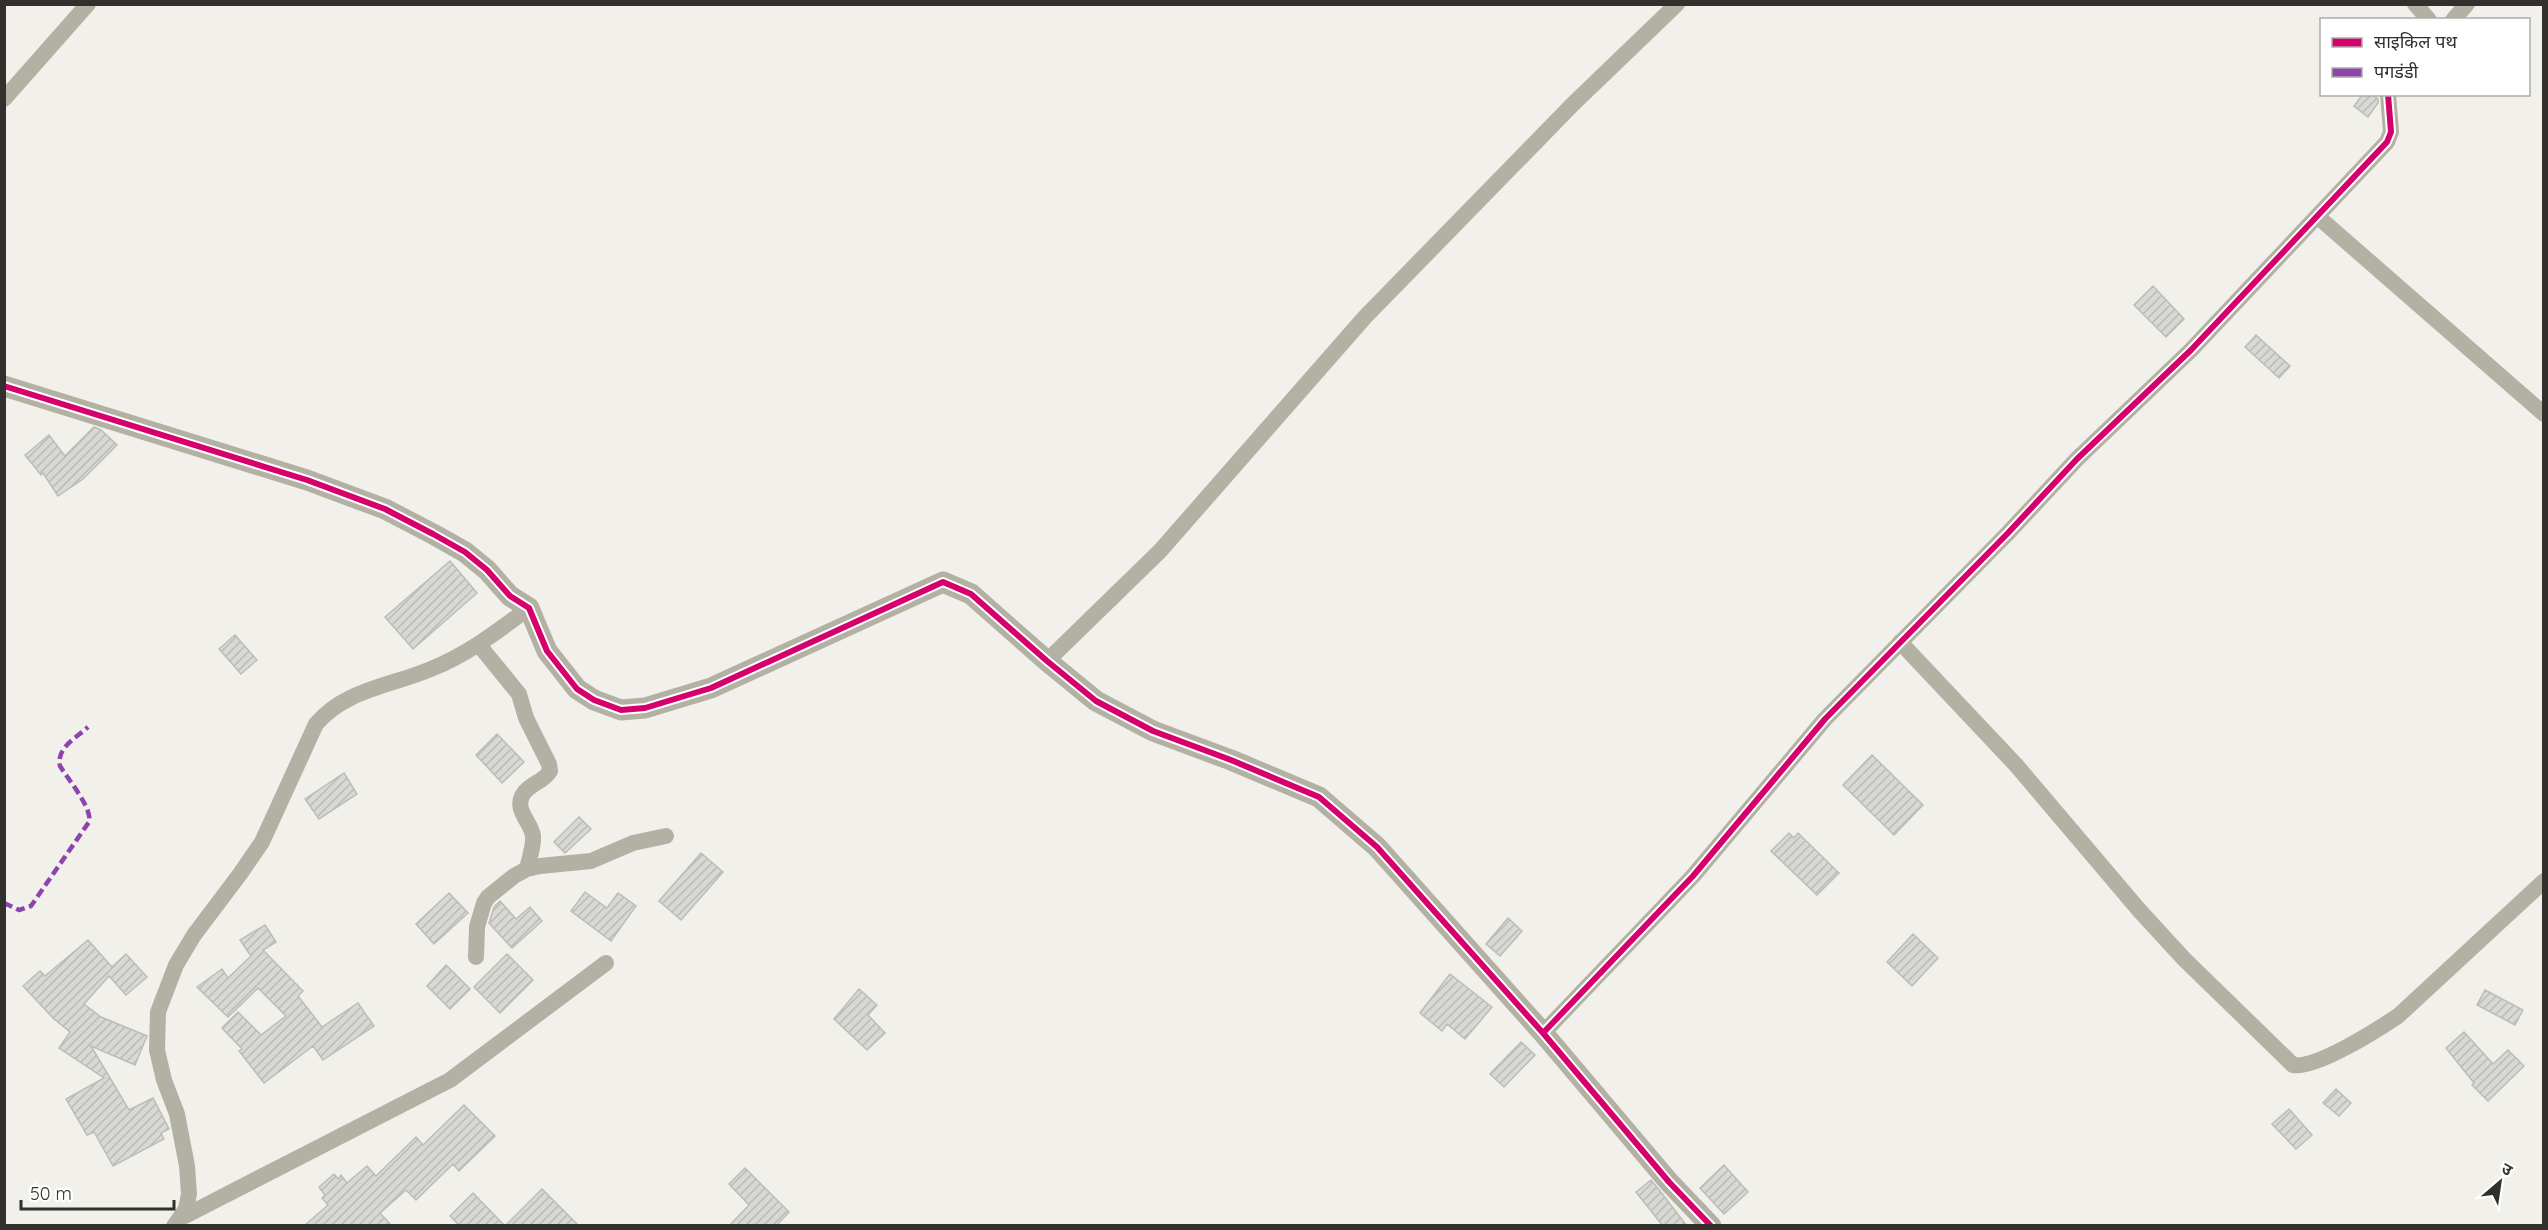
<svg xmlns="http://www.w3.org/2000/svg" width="2548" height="1230" font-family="Quicksand,'Noto Sans Devanagari',sans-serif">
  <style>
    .building { fill: url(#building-hatch); stroke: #bcbcb8; stroke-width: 1.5 }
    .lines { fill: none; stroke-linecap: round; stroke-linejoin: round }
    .minor { stroke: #b3b1a4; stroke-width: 16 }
    .tertiary { stroke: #b3b1a4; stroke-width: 21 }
    .quiet { stroke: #8e44ad; stroke-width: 4.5; stroke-dasharray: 9 4.5; stroke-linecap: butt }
    .cycleway-casing { stroke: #fff; stroke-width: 10 }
    .cycleway { stroke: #d6006c; stroke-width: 6 }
  </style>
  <defs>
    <pattern id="building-hatch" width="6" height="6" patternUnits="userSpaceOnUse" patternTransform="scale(1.5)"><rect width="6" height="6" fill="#d8d8d4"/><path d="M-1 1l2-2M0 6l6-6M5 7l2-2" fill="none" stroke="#babab6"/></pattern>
  </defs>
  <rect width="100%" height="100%" fill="#f1f0eb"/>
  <path class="building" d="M2363,94h8l7,5v4l-10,14 -14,-11z
    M2153,286l31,33 -18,18 -32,-32z
    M2256,335l34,31 -11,12 -34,-31z
    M94,427l7,3 16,15 -34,34 -25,17 -15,-23 -2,2 -16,-20 24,-20 16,21z
    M450,561l27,32 -64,56 -28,-32z
    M235,635l22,25 -16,14 -22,-25z
    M497,734l27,28 -22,21 -26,-28z
    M1872,755l51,50 -29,30 -51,-50z
    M344,773l13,21 -38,25 -14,-20z
    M579,817l12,12 -26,24 -11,-11z
    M1789,833l5,5 4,-5 41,40 -22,22 -46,-44z
    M701,853l22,19 -42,48 -22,-19z
    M585,892l22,16 11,-15 18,13 -25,35 -40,-30z
    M449,893l19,20 -34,31 -18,-20z
    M500,901l16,18 14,-12 12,14 -30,27 -23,-25 5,-16z
    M1508,918l14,13 -22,25 -14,-12z
    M265,925l11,17 -13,8 40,41 -5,5 24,31 36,-24 16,23 -51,34 -10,-14 -49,37 -25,-32 3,-2 -20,-21 16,-16 23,23 25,-19 -28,-28 -30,29 -31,-30 25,-18 6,9 23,-22 -11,-16z
    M1913,934l25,24 -26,28 -25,-24z
    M88,940l24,27 14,-13 21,23 -21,18 -17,-19 -25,28 17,13 46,19 -12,29 -44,-19 38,64 24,-12 16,31 -8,4 3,6 -51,27 -19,-34 -7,3 -21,-36 38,-21 -45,-30 11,-16 -16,-13 -31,-33 17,-15 5,5z
    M507,954l26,26 -33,33 -26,-26z
    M446,965l24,24 -20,20 -23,-23z
    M1450,974l42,33 -27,32 -18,-15 -5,7 -22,-18z
    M859,989l18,16 -9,10 17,18 -18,17 -33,-31z
    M2485,990l38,20 -8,15 -38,-20z
    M2464,1032l29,32 15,-14 16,16 -36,35 -16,-16 2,-2 -28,-35z
    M1521,1042l14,13 -31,32 -14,-13z
    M2336,1089l15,14 -12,13 -16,-13z
    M464,1105l31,31 -36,35 -6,-7 -37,36 -10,-10 -26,23 12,13h-88l24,-21 -6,-7 3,-3 -6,-8 15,-13 4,5 3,-4 6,8 20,-17 9,10 40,-39 7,8z
    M2289,1109l23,26 -16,14 -24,-25z
    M1724,1165l24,27 -24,22 -24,-26z
    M745,1168l44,44 -13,14h-47l20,-21 -20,-21z
    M1651,1180l9,11 27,35h-24l-27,-34z
    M542,1189l37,37h-74z
    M473,1193l32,33h-45l-10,-10z"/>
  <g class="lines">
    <path class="minor" d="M2415,4l14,16
      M2453,20l14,-16
      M4,99l84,-95
      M2317,216l227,198
      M1900,642l116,123 123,145 45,49 109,106c23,4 84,-35 105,-49l146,-135
      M479,645l40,49 7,24 23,46 1,7c-6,11 -22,13 -28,25 -7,15 9,26 11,40 1,10 -4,23 -6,33
      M1047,661l113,-110 205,-234 208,-213 104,-100
      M476,957l1,-30 7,-24 4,-6 26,-21 13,-7 13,-3 51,-5 42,-18 33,-7
      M1543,1033l150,-157 132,-157 183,-186 69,-74 114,-109 196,-208 4,-10 -3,-38
      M181,1218l269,-138 156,-117
      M174,1226l12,-17 3,-15 -2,-28 -10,-52 -13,-34 -7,-30 1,-38 18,-47 18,-30 46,-61 22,-32 54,-118c30,-35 75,-38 115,-55 37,-15 67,-38 98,-61"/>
    <path class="tertiary" d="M4,386l303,94 78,29 48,25 32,18 22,18 23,26 19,12 18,43 30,38 17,11 27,10 24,-2 66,-20 232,-106 28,12 76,67 49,40 57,30 78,29 88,37 58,50 166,186 126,149 42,44"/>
    <path class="quiet" d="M4,903l15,7 12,-4 58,-84c4,-13 -21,-43 -29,-56 -4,-18 16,-28 28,-39"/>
    <defs>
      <path id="cycleway" d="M4,386l303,94 78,29 48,25 32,18 22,18 23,26 19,12 18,43 30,38 17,11 27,10 24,-2 66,-20 232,-106 28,12 76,67 49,40 57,30 78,29 88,37 58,50 166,186 126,149 42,44
        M1543,1033l150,-157 132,-157 183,-186 69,-74 114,-109 196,-208 4,-10 -3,-38"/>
    </defs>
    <use href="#cycleway" class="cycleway-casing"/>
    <use href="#cycleway" class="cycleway"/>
  </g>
  <rect width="2548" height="1230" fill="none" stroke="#31302c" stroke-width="12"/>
  <rect x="2320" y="18" width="210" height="78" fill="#ffffff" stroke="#adacab" stroke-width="1.5"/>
  <rect x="2332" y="38" width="30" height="9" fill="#d6006c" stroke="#adacab" stroke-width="1.5"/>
  <text x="2374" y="48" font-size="18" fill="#31302c">साइकिल पथ</text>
  <rect x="2332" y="68" width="30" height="9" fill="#8e44ad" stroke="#adacab" stroke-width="1.5"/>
  <text x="2374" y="78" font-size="18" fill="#31302c">पगडंडी</text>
  <g transform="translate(2500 1182) rotate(29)" stroke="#ffffff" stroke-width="4.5" paint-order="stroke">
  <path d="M0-4.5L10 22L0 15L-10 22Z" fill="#31302c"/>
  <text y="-9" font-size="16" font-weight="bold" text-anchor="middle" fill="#31302c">उ</text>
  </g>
  <path d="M21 1200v9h153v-9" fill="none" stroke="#31302c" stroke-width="3"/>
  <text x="30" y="1200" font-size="18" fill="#31302c" stroke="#ffffff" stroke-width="4.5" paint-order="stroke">50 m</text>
</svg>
